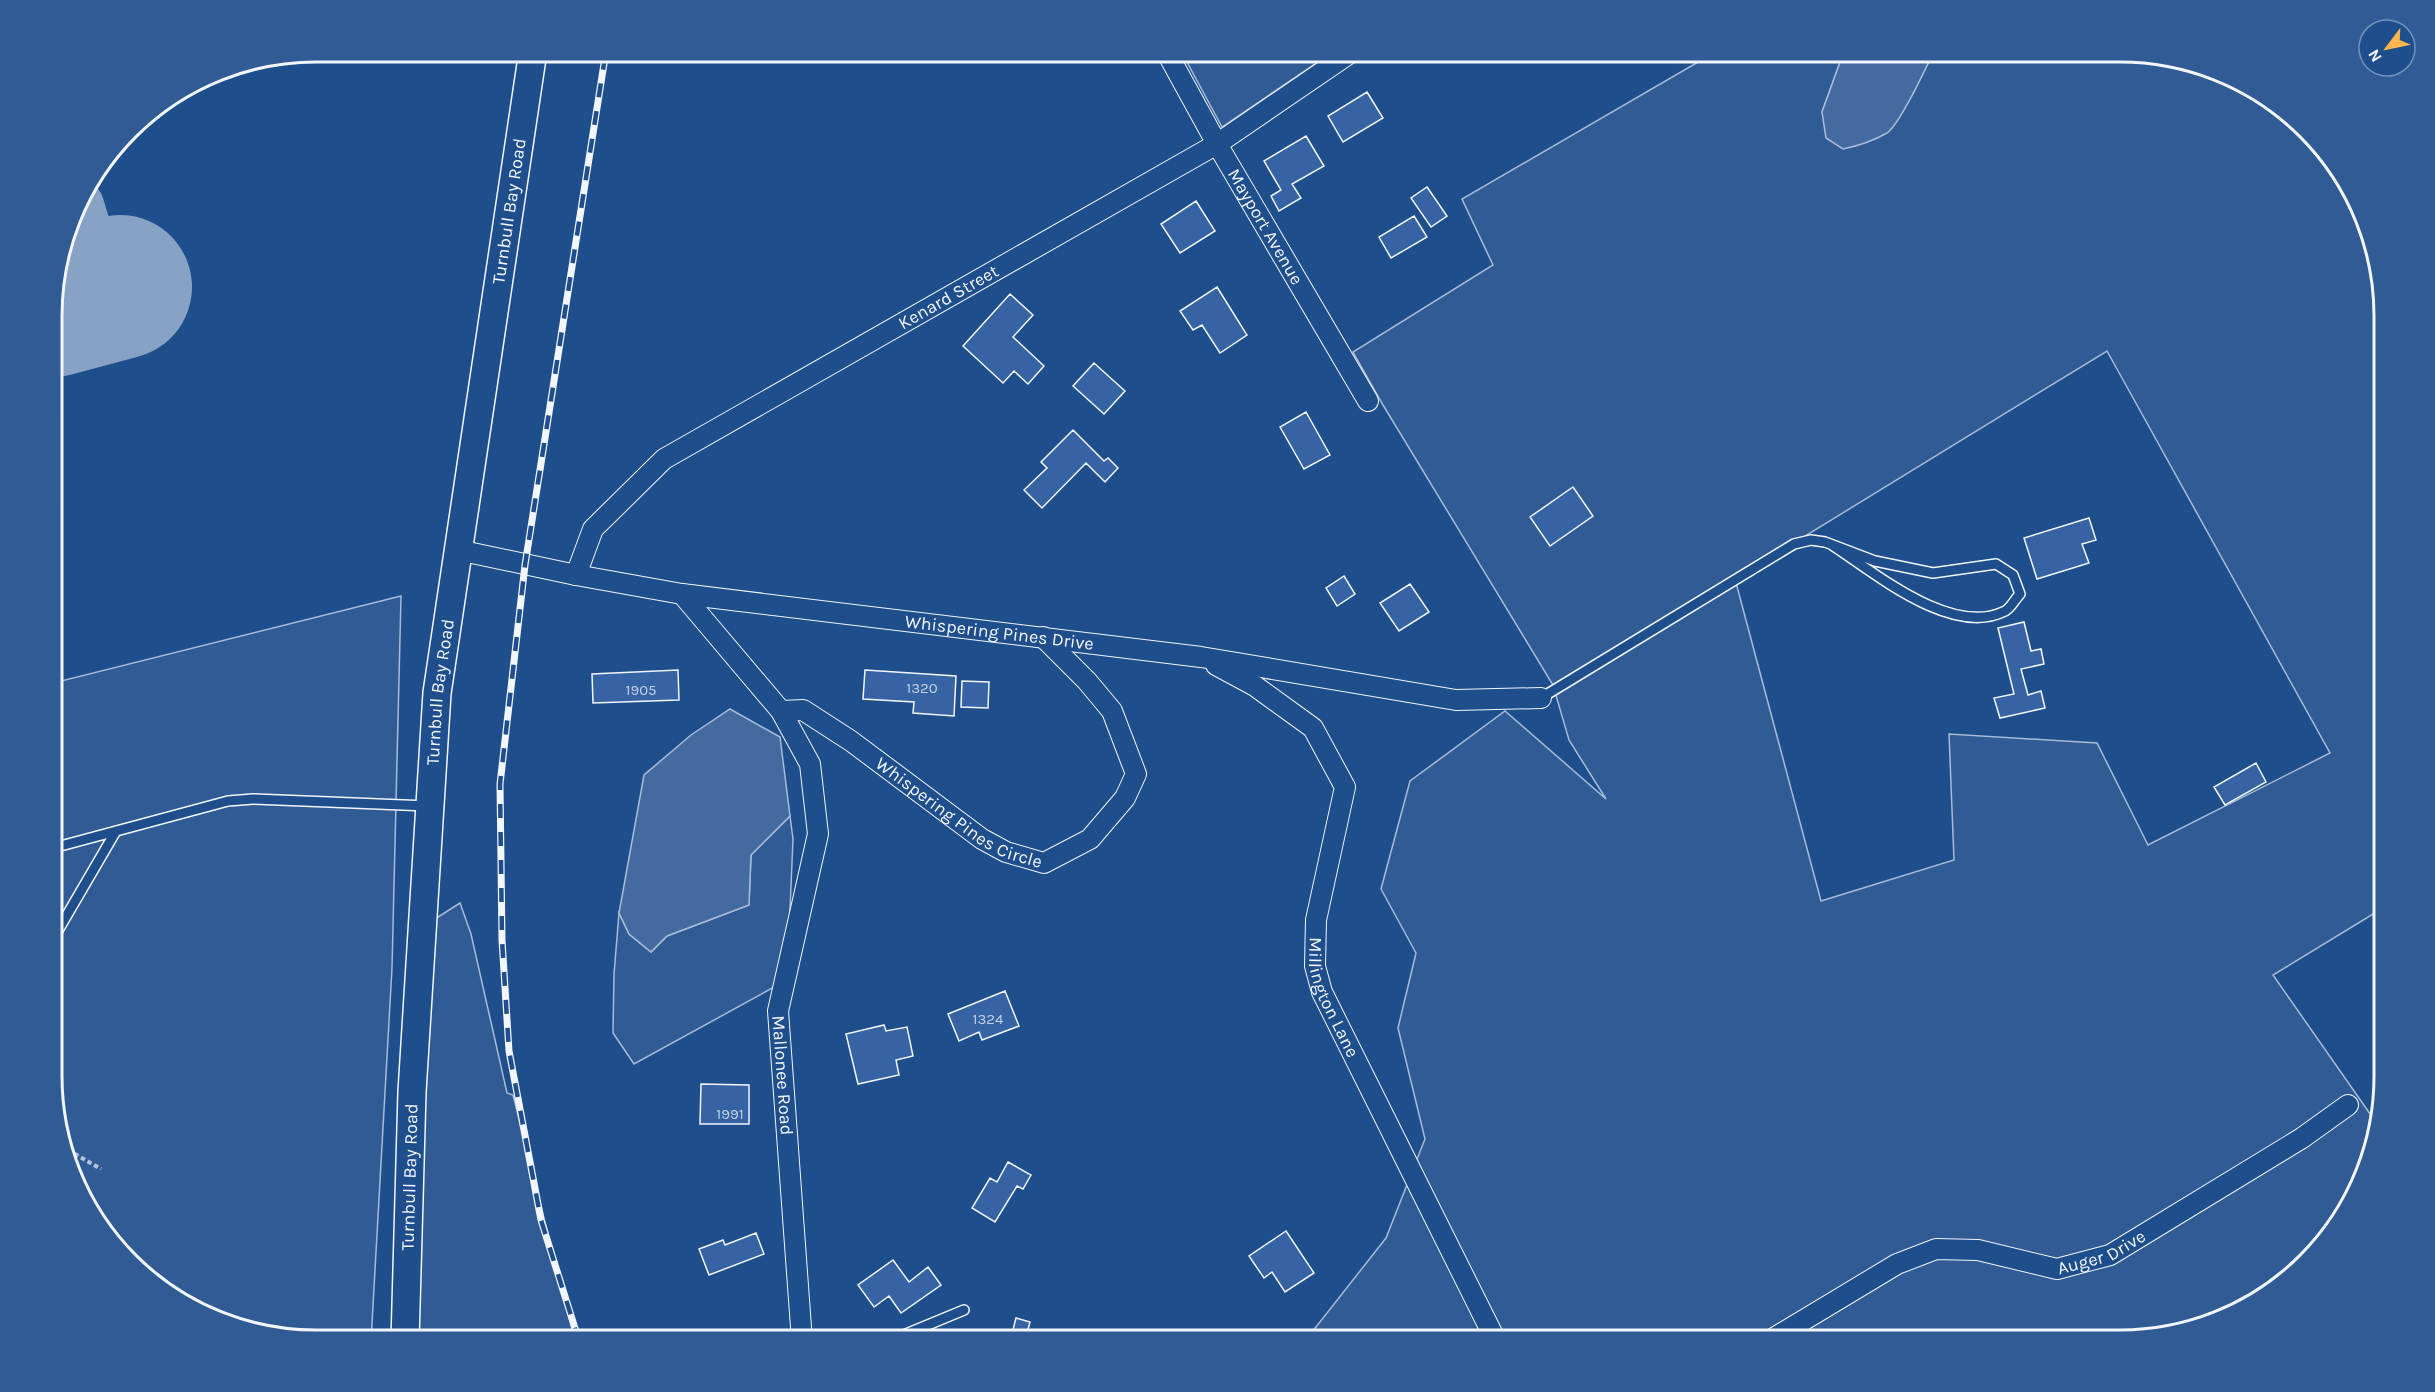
<svg xmlns="http://www.w3.org/2000/svg" width="2435" height="1392" font-family="Karla,sans-serif">
  <style>
    .built { fill: #305b95; stroke: #a8bbd7; stroke-width: 1.5; fill-rule: evenodd }
    .water { fill: #446ba0; stroke: #a8bbd7; stroke-width: 1.5 }
    .lines { fill: none; stroke-linecap: round; stroke-linejoin: round }
    .taxiway { stroke: #88a2c6; stroke-width: 57 }
    .runway { stroke: #88a2c6; stroke-width: 144 }
    .building { fill: #3563a3; stroke: #f2f6ff; stroke-width: 1.5 }
    .lane-casing { stroke: #f2f6ff; stroke-width: 12 }
    .street-casing { stroke: #f2f6ff; stroke-width: 22 }
    .secondary-casing { stroke: #f2f6ff; stroke-width: 30 }
    .path { stroke: #b3c4dc; stroke-width: 4; stroke-dasharray: 4.5 3; stroke-linecap: butt }
    .lane { stroke: #1f4e8c; stroke-width: 9 }
    .street { stroke: #1f4e8c; stroke-width: 20 }
    .secondary { stroke: #1f4e8c; stroke-width: 27 }
    .rail-casing { stroke: #f2f6ff; stroke-width: 7 }
    .rail { stroke: #1f4e8c; stroke-width: 4.5; stroke-dasharray: 14; stroke-linecap: butt }
    .labels { text-anchor: middle; dominant-baseline: central; stroke-width: 4.5; stroke-linejoin: round; paint-order: stroke }
    .number-label { font-size: 15px; fill: #c3d1e8 }
    .street-label { font-size: 18px; fill: #f2f6ff; stroke: #1f4e8c }
    .rim { fill: none; stroke: #f2f6ff; stroke-width: 3 }
  </style>
  <rect width="100%" height="100%" fill="#1f4e8c"/>
  <path class="built" d="M1181,51h153l-112,76z
    M1717,51h127l-22,61 67,19 23,-36 22,-44h186l68,9 64,26 88,83 30,62 13,67v610l-110,67 102,146 -26,88 -83,88 -62,30 -67,13 -832,1 81,-103 39,-99 -27,-111 18,-75 -35,-64 29,-108 95,-70 101,88 -37,-59 -16,-55 -170,-280 -30,-53 140,-87 -31,-66zM2107,351l223,402 -182,92 -51,-102 -148,-9 5,126 -133,41 -86,-322z
    M401,596l-9,372 -21,373h-56l-68,-9 -64,-26 -88,-83 -42,-112v-428z
    M790,816l3,23 -6,141 -153,84 -21,-31 1,-59 5,-61 10,21 22,18 16,-16 82,-31 2,-50z
    M460,903l11,31 36,159 6,2 62,246h-158l7,-250 11,-172z"/>
  <path class="water" d="M1844,51h90c-8,17 -34,73 -47,82 -14,8 -29,13 -44,16l-17,-11 -4,-26z
    M730,709l50,28 10,79 -39,39 -2,50 -82,31 -16,16 -22,-18 -10,-21 25,-138 47,-40z"/>
  <g class="lines">
    <path class="taxiway" d="M76,207l25,85"/>
    <path class="runway" d="M53,305l67,-18"/>
  </g>
  <path class="building" d="M1367,92l16,26 -40,24 -15,-26z
    M1306,136l18,30 -32,18 9,14 -22,13 -8,-15 10,-6 -17,-29z
    M1427,187l20,29 -16,11 -20,-29z
    M1196,201l19,30 -35,22 -19,-29z
    M1414,216l13,21 -36,21 -12,-21z
    M1217,287l30,48 -27,18 -18,-28 -9,5 -13,-19z
    M1010,294l23,21 -20,22 31,29 -16,18 -14,-13 -11,12 -40,-37z
    M1094,363l31,28 -21,23 -31,-28z
    M1306,412l24,43 -26,14 -24,-42z
    M1073,430l31,31 4,-3 10,10 -13,14 -19,-19 -44,45 -18,-18 23,-22 -6,-6z
    M1573,487l20,29 -43,30 -20,-29z
    M2089,518l7,22 -14,4 7,19 -52,16 -13,-41z
    M1344,576l11,18 -18,12 -11,-18z
    M1410,584l19,28 -30,19 -19,-28z
    M2024,622l7,29 10,-2 3,15 -23,5 7,26 13,-4 4,17 -45,10 -6,-20 20,-4 -16,-66z
    M678,670l1,30 -86,3 -1,-29z
    M865,670l91,6 -2,40 -41,-3 1,-11 -51,-3z
    M962,681l27,1 -1,26 -27,-1z
    M2256,763l10,19 -41,23 -11,-18z
    M1005,991l14,35 -37,14 -3,-8 -20,9 -11,-27z
    M884,1025l2,6 21,-4 6,29 -17,4 3,15 -41,9 -12,-50z
    M701,1084l48,1v39h-49z
    M1008,1162l23,13 -8,14 -6,-3 -22,36 -23,-14 18,-30 7,4z
    M1286,1231l28,42 -29,19 -13,-20 -8,6 -15,-22z
    M756,1233l8,21 -55,21 -10,-26 24,-9 2,5z
    M893,1260l16,22 19,-15 13,18 -40,28 -12,-17 -15,11 -16,-22z
    M1016,1318l14,4 -5,19h-15z"/>
  <g class="lines">
    <defs>
      <path id="lane" d="M1541,698l253,-154 17,-4 14,2 50,19 58,12 63,-9 17,11 7,19c-5,5 -9,14 -15,17 -53,27 -130,-38 -173,-66
        M53,848l175,-47 25,-2 175,7
        M53,939l63,-108
        M889,1341l75,-31"/>
      <g id="street">
        <path id="s1" d="M1166,51l51,93 151,257"/>
        <path id="s2" d="M458,550l118,25 106,19 519,63 255,43 85,-2"/>
        <path id="s3" d="M576,575l17,-46 71,-70 553,-315 136,-93"/>
        <path id="s4" d="M682,594l99,117 29,53 8,70 -40,177 24,330"/>
        <path id="s5" d="M1216,665l39,21 58,42 32,59 -29,133 -1,46 7,26 174,349"/>
        <path id="s6" d="M781,711l22,-1 48,31 131,98 24,13 38,11 46,-24 35,-41 11,-24 -24,-63 -25,-30 -44,-44"/>
        <path id="s7" d="M1769,1341l128,-77 39,-15 42,1 79,19 53,-14 192,-117 46,-33"/>
      </g>
      <g id="secondary">
        <path id="s8" d="M405,1341l7,-249 25,-399 96,-642"/>
      </g>
    </defs>
    <use href="#lane" class="lane-casing"/>
    <use href="#street" class="street-casing"/>
    <use href="#secondary" class="secondary-casing"/>
    <path class="path" d="M68,1150l33,19"/>
    <use href="#lane" class="lane"/>
    <use href="#street" class="street"/>
    <use href="#secondary" class="secondary"/>
    <defs>
      <path id="rail" d="M579,1341l-38,-121 -32,-169 -7,-111 -2,-156 25,-219 81,-514"/>
    </defs>
    <use href="#rail" class="rail-casing"/>
    <use href="#rail" class="rail"/>
  </g>
  <g class="labels">
    <g class="number-label">
      <text x="922" y="688">1320</text>
      <text x="641" y="690">1905</text>
      <text x="988" y="1019">1324</text>
      <text x="730" y="1114">1991</text>
    </g>
    <g class="street-label">
      <text stroke="none"><textPath href="#s8" startOffset="1136">Turnbull Bay Road</textPath></text>
      <text stroke="none"><textPath href="#s1" startOffset="202">Mayport Avenue</textPath></text>
      <text stroke="none"><textPath href="#s3" startOffset="476">Kenard Street</textPath></text>
      <text stroke="none"><textPath href="#s2" startOffset="548">Whispering Pines Drive</textPath></text>
      <text stroke="none"><textPath href="#s8" startOffset="650">Turnbull Bay Road</textPath></text>
      <text stroke="none"><textPath href="#s6" startOffset="210">Whispering Pines Circle</textPath></text>
      <text stroke="none"><textPath href="#s5" startOffset="400">Millington Lane</textPath></text>
      <text stroke="none"><textPath href="#s4" startOffset="530">Mallonee Road</textPath></text>
      <text stroke="none"><textPath href="#s8" startOffset="164">Turnbull Bay Road</textPath></text>
      <text stroke="none"><textPath href="#s7" startOffset="362">Auger Drive</textPath></text>
    </g>
  </g>
  <path d="M0 0H2435V1392H0ZM316 62H2120A254 254 0 0 1 2374 316V1076A254 254 0 0 1 2120 1330H316A254 254 0 0 1 62 1076V316A254 254 0 0 1 316 62Z" fill="#305b95" fill-rule="evenodd"/>
  <path class="rim" d="M316 62H2120A254 254 0 0 1 2374 316V1076A254 254 0 0 1 2120 1330H316A254 254 0 0 1 62 1076V316A254 254 0 0 1 316 62Z"/>
  <g transform="translate(2387 48) rotate(238)"><circle r="28" fill="#1f4e8c" stroke="#7391ba" stroke-width="1.5"/>
  <path d="M0-4.5L10 22L0 15L-10 22Z" fill="#ffb74d"/>
  <text y="-9" font-size="16" font-weight="bold" text-anchor="middle" fill="#f2f6ff">N</text>
  </g>
</svg>
